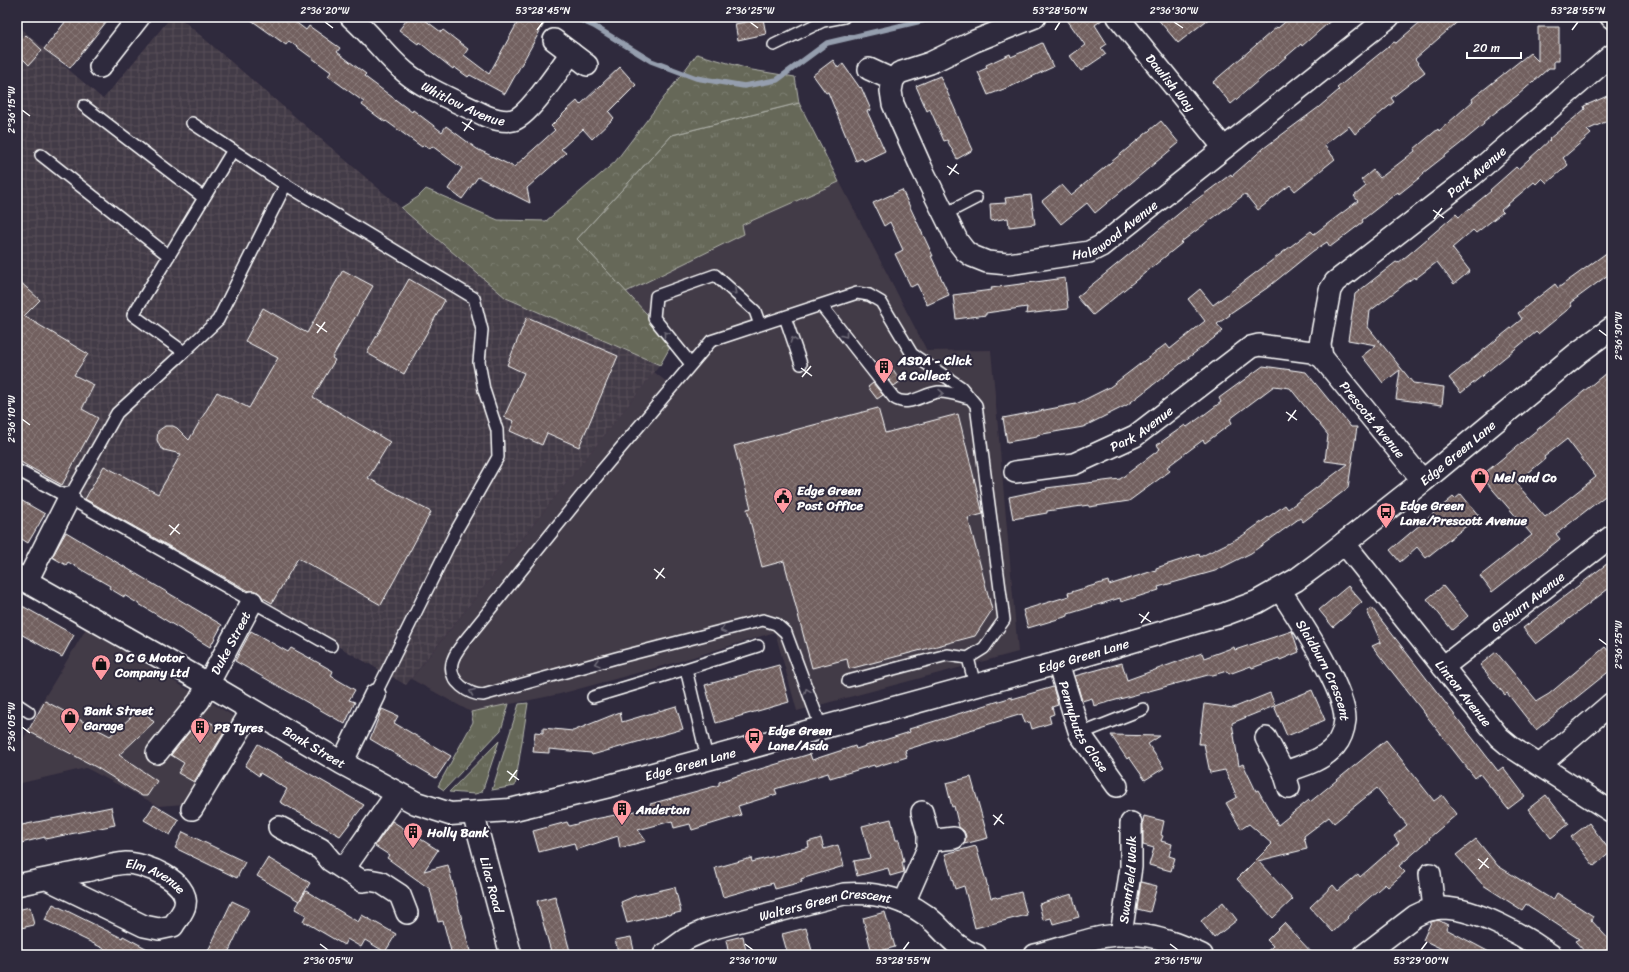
<svg xmlns="http://www.w3.org/2000/svg" width="1629" height="972" font-family="Sriracha,sans-serif">
  <style>
    .built { fill: #433a47 }
    .industrial { fill: url(#industrial-grid) }
    .grass { fill: url(#grass-tufts); stroke: #b2b4ac }
    .forest { fill: url(#forest-crowns); stroke: #b2b4ac }
    .lines { fill: none; stroke-linecap: round; stroke-linejoin: round }
    .stream { stroke: #959eae; stroke-width: 5.5 }
    .building { fill: url(#building-cross-hatch); stroke: #fff; fill-rule: evenodd }
    .lane-casing { stroke: #fff; stroke-width: 14 }
    .street-casing { stroke: #fff; stroke-width: 24 }
    .secondary-casing { stroke: #fff; stroke-width: 25 }
    .lane { stroke: #2f2a3d; stroke-width: 11 }
    .street { stroke: #2f2a3d; stroke-width: 21 }
    .secondary { stroke: #2f2a3d; stroke-width: 22 }
    .oneway { stroke: #6d6a77 }
    .ticks { fill: none; stroke: #fff; stroke-width: 1.5 }
    .labels { text-anchor: middle; dominant-baseline: central; stroke-width: 4; stroke-linejoin: round; paint-order: stroke }
    .street-label { font-size: 13px; fill: #fff; stroke: #2f2a3d }
    .poi-label { font-size: 13px; font-weight: bold; fill: #fff; stroke: #2f2a3d; text-anchor: start }
    .neatline { fill: none; stroke: #fff; stroke-width: 1.5 }
    .ticks-label { font-size: 10px; text-anchor: middle; fill: #fff }
  </style>
  <defs>
    <pattern id="industrial-grid" width="8" height="8" patternUnits="userSpaceOnUse"><rect width="8" height="8" fill="#433a47"/><path d="M0 4h8M4 0v8" fill="none" stroke="#564e59"/></pattern>
    <pattern id="grass-tufts" width="24" height="20" patternUnits="userSpaceOnUse"><rect width="24" height="20" fill="#666859"/><path d="M3 7l-1-3M5 7V3M7 7l1-3M15 17l-1-3M17 17v-4M19 17l1-3" fill="none" stroke="#7d7f72"/></pattern>
    <pattern id="forest-crowns" width="20" height="18" patternUnits="userSpaceOnUse"><rect width="20" height="18" fill="#666859"/><path d="M2 6a3 3 0 1 1 6 0M12 15a3 3 0 1 1 6 0" fill="none" stroke="#7d7f72"/></pattern>
    <pattern id="building-cross-hatch" width="8" height="8" patternUnits="userSpaceOnUse"><rect width="8" height="8" fill="#72605f"/><path d="M0 0l8 8M0 8l8-8" fill="none" stroke="#877877"/></pattern>
  </defs>
  <rect width="100%" height="100%" fill="#2f2a3d"/>
  <filter id="ink" filterUnits="userSpaceOnUse"><feTurbulence type="fractalNoise" baseFrequency=".025" numOctaves="2"/><feDisplacementMap in="SourceGraphic" scale="8" xChannelSelector="R" yChannelSelector="G"/><feConvolveMatrix kernelMatrix="1 2 1 2 8 2 1 2 1" color-interpolation-filters="sRGB"/></filter>
  <g filter="url(#ink)">
    <path class="built" d="M799,103l128,248 64,-1 27,302 -221,59 -22,-79 -98,30 -117,32 -89,18 -60,-33 243,-307 18,14 18,-22 -113,-125z
      M86,629l106,63v4l15,10 5,-3 26,16 -54,85 -25,2 -73,-38 -69,16v-32l26,-52z"/>
    <path class="industrial" d="M171,17h8l327,281 154,67 -254,320 -328,-187 -61,-27v-440l3,-3 83,71z"/>
    <path class="grass" d="M799,103l40,79 -97,43 2,9 -118,58 -49,-53 95,-104z
      M528,703l-13,83 -23,4 27,-86z
      M509,704l-8,26 -57,60 -6,-4 35,-64 -2,-10z
      M499,741l-17,51 -7,2 -26,-2z"/>
    <path class="forest" d="M697,54l55,16 43,7 4,26 -127,32 -95,104 96,103 -13,23 -154,-67 -105,-90 17,-11 8,-8 72,31 48,1 69,-59z"/>
    <g class="lines">
      <path class="stream" d="M574,17l20,9 57,35 45,17 48,8 33,-6 50,-37 111,-26"/>
    </g>
    <path class="building" d="M69,17h41l-40,51 -26,-19z
      M247,17h42l17,13 3,-4 31,22 -3,4 29,22 -2,2 48,36 1,-2 29,22 4,-6 31,23 37,18 41,-37 -4,-4 16,-16 10,-9 3,4 40,-38 16,18 -27,27 5,6 -22,21 -9,-10 -22,20 5,4 -39,35 3,15 -52,-26 -16,22 -14,-10 14,-21 -30,-22 -2,3 -6,-4 -2,2 -36,-26 -1,1 -23,-17 2,-3 -36,-26 3,-4 -42,-31 -3,4z
      M409,17h12l20,15 2,-2 25,19 -4,6 25,19 30,-54 6,3 4,-6 16,5 -40,72 -35,-19 -2,2 -14,-10 -1,2 -34,-27 -1,2 -19,-14z
      M1065,17h41l-11,8 12,19 -6,4 5,6 -25,17 -11,-15 15,-11z
      M1156,17h55l-33,26z
      M1291,17h44l-33,29 -1,-2 -70,60 -18,-22 64,-55 1,1z
      M1426,17h37l-48,42 10,13 -34,26 3,4 -39,32 -6,-8 -25,19 11,14 -40,32 -5,-6 -32,25 -13,-16 -64,48 1,1 -89,72 -16,-18 111,-91 43,-32 1,2 32,-28 55,-41 20,-17 -2,-2 57,-46 2,1z
      M763,19l3,15 -28,6 -3,-16z
      M1538,27h21v34h-5v7h-5l-31,27 -35,27 1,2 -24,20 -37,29 1,1 -25,20 -1,-2 -36,28 1,2 -33,25 -3,-5 -14,9 -46,37 -38,26 1,1 -13,9 6,7 -96,74 -44,22 -46,8v2l-30,5 -4,-24 73,-14 34,-17 56,-43 4,5 35,-28 -17,-22 12,-10 13,16 98,-74 3,3 44,-33 -4,-5 12,-10 -5,-6 12,-10 7,8 35,-27 -1,-2 24,-20 1,2 34,-30 -1,-2 58,-46 8,8z
      M26,35l16,15 -13,15 -12,-12v-9z
      M1042,43l11,24 -41,19 -24,9 -10,-23 9,-4 -1,-3 24,-11 1,3z
      M833,60l5,8 5,-4 17,24 1,-1 10,23 -4,1 18,40 -21,10 -2,-3 -6,3 -28,-69 -2,1 -13,-18z
      M940,76l33,74 -16,9 -10,-19 -3,1 -14,-32 -3,2 -11,-25z
      M1612,94v25l-25,11 4,4 -28,24 5,7 -21,18 -5,-5 -6,6 -2,-2 -33,28 2,2 -27,21 -3,-3 -21,18 18,23 -16,13 -17,-22 -22,17 -1,-2 -44,34 -2,16 45,56 31,4 -2,18 -46,-6 4,-29 -17,13 -21,-27 14,-11 -28,-5 7,-46 41,-32 2,1 16,-13 42,-36 3,3 32,-26 -1,-1 26,-23 2,2 32,-29 -1,-1 36,-30 -1,-3z
      M1161,121l18,22 -84,70 -8,-10 -26,21 -19,-23 20,-16 9,10z
      M902,190l31,66h-2l18,39 -22,10 -10,-21 -6,3 -16,-33 8,-4 -13,-28 -6,4 -11,-23z
      M1031,195l4,29 -26,3 -1,-9 -17,3 -1,-17 16,-1 -1,-5z
      M1612,249v23l-42,31 2,3 -34,28 -2,-2 -75,61 -12,-15 73,-59 -4,-6 37,-29 3,4z
      M343,270l30,16 -41,72 3,2 -22,37 77,45 -22,36 63,34 -50,93 -83,-47 -26,45 -9,-5 -5,-6 -9,-1 -164,-92 19,-33 54,28 23,-40 -17,-4 -4,-3 -3,-7 1,-9 7,-5h8l4,2 12,12 28,-48 32,16 29,-50 -33,-17 18,-33 44,25z
      M1065,278l3,31 -42,5 1,-7 -41,6v2l-30,4 -3,-24 39,-5 -1,-2z
      M17,279l23,21 -16,16 64,38 -14,21 20,10 -12,24 16,9 -36,67 -45,-25z
      M409,279l36,21 -41,74 -37,-21z
      M527,317l91,39 -39,91 -32,-14 -5,12 -32,-14 4,-10 -10,-4 20,-44 -17,-8z
      M1263,366l43,6 45,55h6l-9,61 -45,34 -3,-4 -49,35 -36,18 -57,16 1,3 -38,12 -1,-4 -52,16v2l-40,12 -5,-18 46,-14 -1,-3 40,-12 1,4 47,-15v-2l43,-14 1,3 42,-21 43,-31 3,4 60,-45 -23,-3 3,-26 -38,-47 -16,-2 -44,33 2,4 -27,20 -2,-3 -36,27 3,4 -41,30 -40,6v-2l-42,6v2l-34,6 -4,-22 38,-8 -1,-1 74,-9 40,-30 -3,-4 28,-20 2,2 18,-13 16,-12 -2,-4z
      M892,368l9,13 -7,5 -10,-12z
      M1612,368v130l-3,-5 -53,41 4,5 -68,53 -12,-16 52,-41 -51,-59zM1567,439l29,38 -51,40 -29,-34 29,-24 -1,-2z
      M873,383l10,12 -6,4 -9,-12z
      M878,408l7,25 73,-19 25,100 -15,4 24,92 -17,26 -126,33 -2,-10 -35,9 -28,-107 -22,6 -15,-58 4,-1 -17,-62z
      M1461,494l18,22 -53,42 -9,-11 -17,15 -10,-12 63,-53 2,2z
      M17,498l28,16 -17,29 -11,-7z
      M66,532l156,93 -12,22 -86,-52v2l-15,-9 1,-2 -42,-24 -2,3 -14,-8z
      M1612,560v26l-76,58 -13,-16z
      M1348,586l14,16 -29,25 -14,-17z
      M1443,586l25,30 -16,14 -25,-31z
      M17,603l57,32 -12,22 -45,-25z
      M1372,608l126,163 5,-4 22,29 -17,13 -28,-35 -5,4 -103,-132 9,-4 -14,-31z
      M251,631l37,21 3,-4 26,14 16,9 -2,5 24,14 -6,10 6,2 -10,22 -110,-63z
      M1292,631l7,21 -19,8 -1,-2 -27,10 -1,-2 -22,8 -2,-3 -14,4h-5l-114,31 -2,-8 -10,3 -7,-25 47,-13 5,17 75,-27 2,5 30,-11 1,3z
      M1605,647l7,8v14l-76,61 -29,-37 -2,2 -25,-30 16,-13 41,49 12,-7z
      M779,665l10,37 -73,21 -11,-38z
      M1053,687l5,18 -6,2 2,7 -5,2 2,7 -19,6 -2,-7 -5,1 -3,-9 -117,36 2,7 -32,10 -1,-2 -44,13 -2,-5 -53,16 2,5 -39,12 3,9 -49,15 -2,-6 -16,4 -2,-7 -34,9 8,11 -26,7 -2,-12 -42,14 -2,-7 -35,9 -6,-21 34,-9 2,4 26,-7 56,-11 -1,-4 69,-19v-3l18,-6 73,-22 2,6 43,-14 1,3 54,-17 -1,-3 23,-7 80,-25v2z
      M1312,690l13,30 -38,16 -13,-30 -42,17 7,43 4,-2 13,27 2,-1 20,35 31,-25 1,2 76,-62 48,61 8,-6 15,19 -28,24 1,1 -31,27 6,6 -17,15 -3,-3 -38,33 1,1 -15,14 -23,-25 23,-22 5,6 20,-17 2,3 39,-34 -5,-7 13,-11 -30,-37 -43,35 -5,-6 -25,19 3,13 -49,12 35,38 -20,19 -36,-39 35,-35 -23,-20 -8,5 -15,-26 11,-6 -12,-27 -15,3 -6,-29h-5l5,-40 29,4 37,-15 5,12z
      M45,701l65,35 31,-28 13,14 -35,33 38,26 -10,15h-5l-46,-29 -68,-36z
      M676,706l7,23 -91,26 -1,-2 -42,-4v4l-16,-1 2,-20 8,1v-5l30,3 47,-19 2,10z
      M382,709l16,7 -4,7 57,33 -15,22 -66,-39z
      M201,717l24,14 -31,51 -16,-9 6,-10 -13,-8z
      M1111,735l49,1 -12,8 16,24 -19,12 -16,-23 -2,2z
      M258,744l106,61 -24,31 -60,-34 7,-13 -27,-16 -1,3 -14,-10z
      M971,777l17,61 -24,6 2,-8 -2,-5 -5,-4 -5,-21 -2,1 -6,-24z
      M1546,795l23,29 -18,14 -23,-29z
      M154,805l25,15 -9,15 -26,-15z
      M111,807l4,18 -70,14v-2l-28,7v-18z
      M1144,816l20,5 -3,14 2,1 -2,5 11,3 -3,12 6,2 -4,13 -22,-6 5,-17 -11,-3v-24z
      M891,819l5,21h3l5,22h-2l2,10 -14,4 -2,-8 -31,8 -3,-15 16,-3 -8,-32z
      M392,821l46,29 -14,21 24,-6 23,90h-19l-9,-34 -5,1 -8,-33 -43,-31 2,-3 -14,-9z
      M1589,823l22,29 -17,14 -23,-29z
      M183,832l62,30 -8,16 -62,-30z
      M821,838l3,11 14,-4 6,21 -43,13 1,3 -27,7 -2,-6 -50,14 -8,-29 36,-10 1,4 57,-15 -1,-5z
      M1476,839l22,27 55,34 4,-7 36,23 -2,4 21,23v2l-11,10h-13l-13,-14 4,-2 -53,-35 -4,6 -39,-25 -27,-30z
      M976,846l15,52 5,-1 1,1 24,-6 6,23 -52,13 -11,-42 -9,3 -10,-35z
      M268,858l42,25 -11,18 -42,-25z
      M1141,882l16,4 -7,26 -13,-3z
      M675,887l6,25 -13,3 -1,-1 -40,9 -6,-21 14,-6z
      M306,891l52,31 4,-7 34,19 -11,18 -20,-12 -4,7 -14,-8 -3,6 -41,-24 3,-6 -11,-6z
      M1072,894l7,23 -26,7 -2,-6 -8,2 -4,-16z
      M555,896l9,33 7,26h-19l-15,-54z
      M232,901l17,8 -22,46h-21z
      M1223,902l14,18 -23,18 -13,-17z
      M53,904l69,34 1,-2 36,19h-42l-72,-35z
      M30,907l4,18 -17,4v-19z
      M885,912l10,35 -23,6 -9,-35z
      M1438,920l10,5 -2,4 49,26h-56l3,-6 -19,-9 8,-18z
      M1284,923l30,32h-51l10,-9 -6,-6z
      M806,928l7,27h-25l-6,-21z
      M743,936l3,15 -17,4 -3,-15z
      M631,937l4,18h-16l-4,-15z"/>
    <g class="lines">
      <defs>
        <path id="lane" d="M774,45l49,-24 21,-4
          M84,106l120,92
          M192,123l86,57 196,118 8,32 -3,32 5,28 13,40 1,27 -42,74 -81,164
          M41,155l128,101
          M945,214l31,-16
          M821,305l73,93c15,10 28,-4 44,-6 10,-1 22,4 31,6
          M785,317l16,47
          M184,352l34,-32 68,-136
          M691,364l-37,-46 2,-22 59,-21 40,36 5,14
          M17,470l52,28 262,148
          M69,498l48,-85 67,-61 -51,-37 100,-165
          M686,669l72,-23
          M848,681l99,-26 21,3
          M593,697l93,-28 21,89
          M17,704l12,8
          M821,727l-35,-94 -10,-9 -13,-4 -147,38 -133,37c-9,0 -15,-3 -22,-9 -23,-20 1,-41 14,-58l128,-159 108,-128 146,-48 12,2 12,7 31,52 49,33 15,18 28,215 -20,28 -16,10 7,27
          M1080,734l63,-25"/>
        <g id="street">
          <path id="s1" d="M351,17c20,17 34,38 54,55 21,18 56,31 81,44 8,3 18,6 27,4 16,-4 47,-52 58,-67"/>
          <path id="s2" d="M1118,17l106,131"/>
          <path d="M1611,17l1,1"/>
          <path d="M554,40l33,25"/>
          <path d="M100,67l39,-50"/>
          <path d="M869,69l24,11 6,-7 31,-10 45,-22 60,-24"/>
          <path id="s3" d="M893,80l-2,11 2,13 29,65 36,73 7,9 7,5 15,6 21,2 81,-12 12,-6 288,-229"/>
          <path id="s4" d="M1322,357l-2,-13 10,-54 5,-8 138,-107 139,-120"/>
          <path id="s5" d="M1015,472l59,-8 61,-28 116,-89 8,-2 53,7 10,5 101,124"/>
          <path id="s6" d="M1344,543l155,194 12,10 101,65"/>
          <path d="M27,581l42,-83"/>
          <path id="s7" d="M1280,590c18,28 66,99 65,130 -1,9 -4,19 -10,26 -13,15 -33,20 -51,26"/>
          <path id="s8" d="M1058,663l22,71 37,52"/>
          <path id="s9" d="M1443,667l169,-131"/>
          <path d="M1266,738l18,34 5,16"/>
          <path id="s10" d="M157,753l42,-52 53,-99"/>
          <path d="M342,763l33,-68"/>
          <path d="M1541,764l71,-61"/>
          <path d="M192,809l60,-99"/>
          <path id="s11" d="M473,813l38,142"/>
          <path d="M279,827l42,22 10,12 31,20 7,-1 11,2 20,13 7,18"/>
          <path d="M928,841l26,-3"/>
          <path d="M344,869l53,-76"/>
          <path d="M1430,874l4,35"/>
          <path id="s12" d="M17,885c23,-5 46,-10 69,-14 13,-3 27,-7 40,-8 18,0 64,18 59,42 -1,7 -8,14 -12,21l-14,3 -15,-3 -97,-47"/>
          <path d="M904,903l24,-55v-14l-6,-22"/>
          <path id="s13" d="M1121,935l10,-68v-44"/>
          <path id="s14" d="M664,955l22,-16 20,-9 138,-36c32,-3 67,6 91,29 13,13 23,26 41,32"/>
          <path d="M1035,955c36,-9 74,-26 112,-19 19,3 37,11 55,19"/>
          <path d="M1364,955l51,-39c9,-5 19,-8 29,-8 33,1 81,28 107,47"/>
        </g>
        <g id="secondary">
          <path id="s15" d="M17,576l191,108 134,79 74,40 34,11 60,-4 99,-24 449,-123 167,-49 32,-12 39,-22 23,-17 104,-82 155,-128 34,-25"/>
        </g>
      </defs>
      <use href="#lane" class="lane-casing"/>
      <use href="#street" class="street-casing"/>
      <use href="#secondary" class="secondary-casing"/>
      <use href="#lane" class="lane"/>
      <use href="#street" class="street"/>
      <use href="#secondary" class="secondary"/>
    </g>
    <defs><path id="oneway-chevron" d="M-2-3.5L2.5 0L-2 3.5" fill="none" stroke-width="1.6" stroke-linecap="round" stroke-linejoin="round"/></defs>
    <g class="oneway">
      <use href="#oneway-chevron" transform="translate(734 292) rotate(42)"/>
      <use href="#oneway-chevron" transform="translate(666 334) rotate(-129)"/>
      <use href="#oneway-chevron" transform="translate(845 335) rotate(52)"/>
      <use href="#oneway-chevron" transform="translate(793 340) rotate(-109)"/>
      <use href="#oneway-chevron" transform="translate(941 393) rotate(1)"/>
      <use href="#oneway-chevron" transform="translate(723 630) rotate(165)"/>
      <use href="#oneway-chevron" transform="translate(597 663) rotate(165)"/>
      <use href="#oneway-chevron" transform="translate(807 691) rotate(-111)"/>
      <use href="#oneway-chevron" transform="translate(472 692) rotate(-159)"/>
    </g>
  </g>
  <path class="ticks" d="M325,22l8,6M750,22l8,6M1174,22l9,6M537,30l6,-8M1055,30l5,-8M1572,30l6,-8M22,110l8,6M462,122l12,8M464,131l8,-11M947,166l12,8M949,175l8,-11M1433,210l11,8M1434,219l8,-11M316,324l11,8M1599,330l8,6M317,333l8,-11M801,368l11,8M802,377l9,-11M1286,412l11,8M22,419l8,6M1288,421l8,-11M169,525l11,9M170,535l9,-11M654,569l11,9M656,579l8,-11M1139,614l12,8M1141,623l8,-11M1599,639l8,6M22,727l8,6M507,771l12,9M509,781l8,-11M993,815l11,9M994,825l8,-11M1478,859l11,9M1479,869l9,-11M320,944l8,6M745,944l8,6M1170,944l8,6M903,950l6,-8M1421,950l6,-8"/>
  <defs>
    <symbol id="building-pin" viewBox="-11 -11 22 30"><path d="M0 17L-7.5 6A9.5 9.5 0 1 1 7.5 6Z" fill="#ff9aa2" stroke="#2f2a3d"/><path d="M-4-6H4V6H1V3H-1V6H-4ZM-2.5-4.3h1.7v1.8h-1.7ZM.8-4.3h1.7v1.8H.8ZM-2.5-1h1.7V.8h-1.7ZM.8-1h1.7V.8H.8Z" fill="#111"/></symbol>
    <symbol id="shop-pin" viewBox="-11 -11 22 30"><path d="M0 17L-7.5 6A9.5 9.5 0 1 1 7.5 6Z" fill="#ff9aa2" stroke="#2f2a3d"/><path d="M-5-2.5h2.3a2.7 3.5 0 0 1 5.4 0H5L5.5 6h-11ZM-1.5-2.5h3a1.5 2.3 0 0 0-3 0Z" fill="#111"/></symbol>
    <symbol id="civic-pin" viewBox="-11 -11 22 30"><path d="M0 17L-7.5 6A9.5 9.5 0 1 1 7.5 6Z" fill="#ff9aa2" stroke="#2f2a3d"/><path d="M-.6-6.5H3V-4.5H.6V-3L4-1V1h2V6H-6V1h2V-1L-.6-3ZM-1.2 2.5V6h2.4V2.5Z" fill="#111"/></symbol>
    <symbol id="bus-pin" viewBox="-11 -11 22 30"><path d="M0 17L-7.5 6A9.5 9.5 0 1 1 7.5 6Z" fill="#ff9aa2" stroke="#2f2a3d"/><path d="M-5-6H5V4H4V6H2V4H-2V6H-4V4H-5ZM-3.5-4V0h7V-4ZM-3.5 1.2v1.5H-2V1.2ZM2 1.2v1.5H3.5V1.2Z" fill="#111"/></symbol>
  </defs>
  <g fill-rule="evenodd">
    <use href="#building-pin" x="873" y="356" width="22" height="30"/>
    <use href="#shop-pin" x="1469" y="466" width="22" height="30"/>
    <use href="#civic-pin" x="772" y="486" width="22" height="30"/>
    <use href="#bus-pin" x="1375" y="501" width="22" height="30"/>
    <use href="#shop-pin" x="90" y="653" width="22" height="30"/>
    <use href="#shop-pin" x="59" y="706" width="22" height="30"/>
    <use href="#building-pin" x="189" y="716" width="22" height="30"/>
    <use href="#bus-pin" x="743" y="726" width="22" height="30"/>
    <use href="#building-pin" x="611" y="798" width="22" height="30"/>
    <use href="#building-pin" x="402" y="821" width="22" height="30"/>
  </g>
  <g class="labels">
    <g class="street-label">
      <text stroke="none"><textPath href="#s2" startOffset="84">Dawlish Way</textPath></text>
      <text stroke="none"><textPath href="#s1" startOffset="144">Whitlow Avenue</textPath></text>
      <text stroke="none"><textPath href="#s4" startOffset="257">Park Avenue</textPath></text>
      <text stroke="none"><textPath href="#s3" startOffset="349">Halewood Avenue</textPath></text>
      <text stroke="none"><textPath href="#s5" startOffset="426">Prescott Avenue</textPath></text>
      <text stroke="none"><textPath href="#s5" startOffset="136">Park Avenue</textPath></text>
      <text stroke="none"><textPath href="#s15" startOffset="1581">Edge Green Lane</textPath></text>
      <text stroke="none"><textPath href="#s9" startOffset="107">Gisburn Avenue</textPath></text>
      <text stroke="none"><textPath href="#s10" startOffset="133">Duke Street</textPath></text>
      <text stroke="none"><textPath href="#s15" startOffset="1149">Edge Green Lane</textPath></text>
      <text stroke="none"><textPath href="#s7" startOffset="92">Slaidburn Crescent</textPath></text>
      <text stroke="none"><textPath href="#s6" startOffset="192">Linton Avenue</textPath></text>
      <text stroke="none"><textPath href="#s8" startOffset="69">Pennybutts Close</textPath></text>
      <text stroke="none"><textPath href="#s15" startOffset="343">Bank Street</textPath></text>
      <text stroke="none"><textPath href="#s15" startOffset="741">Edge Green Lane</textPath></text>
      <text stroke="none"><textPath href="#s13" startOffset="56">Swanfield Walk</textPath></text>
      <text stroke="none"><textPath href="#s12" startOffset="144">Elm Avenue</textPath></text>
      <text stroke="none"><textPath href="#s11" startOffset="74">Lilac Road</textPath></text>
      <text stroke="none"><textPath href="#s14" startOffset="172">Walters Green Crescent</textPath></text>
    </g>
    <g class="poi-label">
      <text x="898" y="360">ASDA - Click<tspan x="898" dy="15">&amp; Collect</tspan></text>
      <text x="1494" y="477">Mel and Co</text>
      <text x="797" y="490">Edge Green<tspan x="797" dy="15">Post Office</tspan></text>
      <text x="1400" y="505">Edge Green<tspan x="1400" dy="15">Lane/Prescott Avenue</tspan></text>
      <text x="115" y="657">D C G Motor<tspan x="115" dy="15">Company Ltd</tspan></text>
      <text x="84" y="710">Bank Street<tspan x="84" dy="15">Garage</tspan></text>
      <text x="214" y="727">PB Tyres</text>
      <text x="768" y="730">Edge Green<tspan x="768" dy="15">Lane/Asda</tspan></text>
      <text x="636" y="809">Anderton</text>
      <text x="427" y="832">Holly Bank</text>
    </g>
  </g>
  <rect width="1629" height="972" fill="none" stroke="#2f2a3d" stroke-width="44"/>
  <path d="M1467 52v6h54v-6" fill="none" stroke="#ffffff" stroke-width="2"/>
  <text x="1473" y="52" font-size="12" fill="#ffffff" stroke="#2f2a3d" stroke-width="3" paint-order="stroke">20 m</text>
  <rect x="22" y="22" width="1585" height="928" class="neatline"/>
  <g class="ticks-label">
    <text x="325" y="14">2°36'20"W</text>
    <text x="543" y="14">53°28'45"N</text>
    <text x="750" y="14">2°36'25"W</text>
    <text x="1060" y="14">53°28'50"N</text>
    <text x="1174" y="14">2°36'30"W</text>
    <text x="1578" y="14">53°28'55"N</text>
    <text transform="translate(11 110) rotate(-90)" y="4">2°36'15"W</text>
    <text transform="translate(1618 336) rotate(-90)" y="4">2°36'30"W</text>
    <text transform="translate(11 419) rotate(-90)" y="4">2°36'10"W</text>
    <text transform="translate(1618 645) rotate(-90)" y="4">2°36'25"W</text>
    <text transform="translate(11 727) rotate(-90)" y="4">2°36'05"W</text>
    <text x="328" y="964">2°36'05"W</text>
    <text x="753" y="964">2°36'10"W</text>
    <text x="903" y="964">53°28'55"N</text>
    <text x="1178" y="964">2°36'15"W</text>
    <text x="1421" y="964">53°29'00"N</text>
  </g>
</svg>
